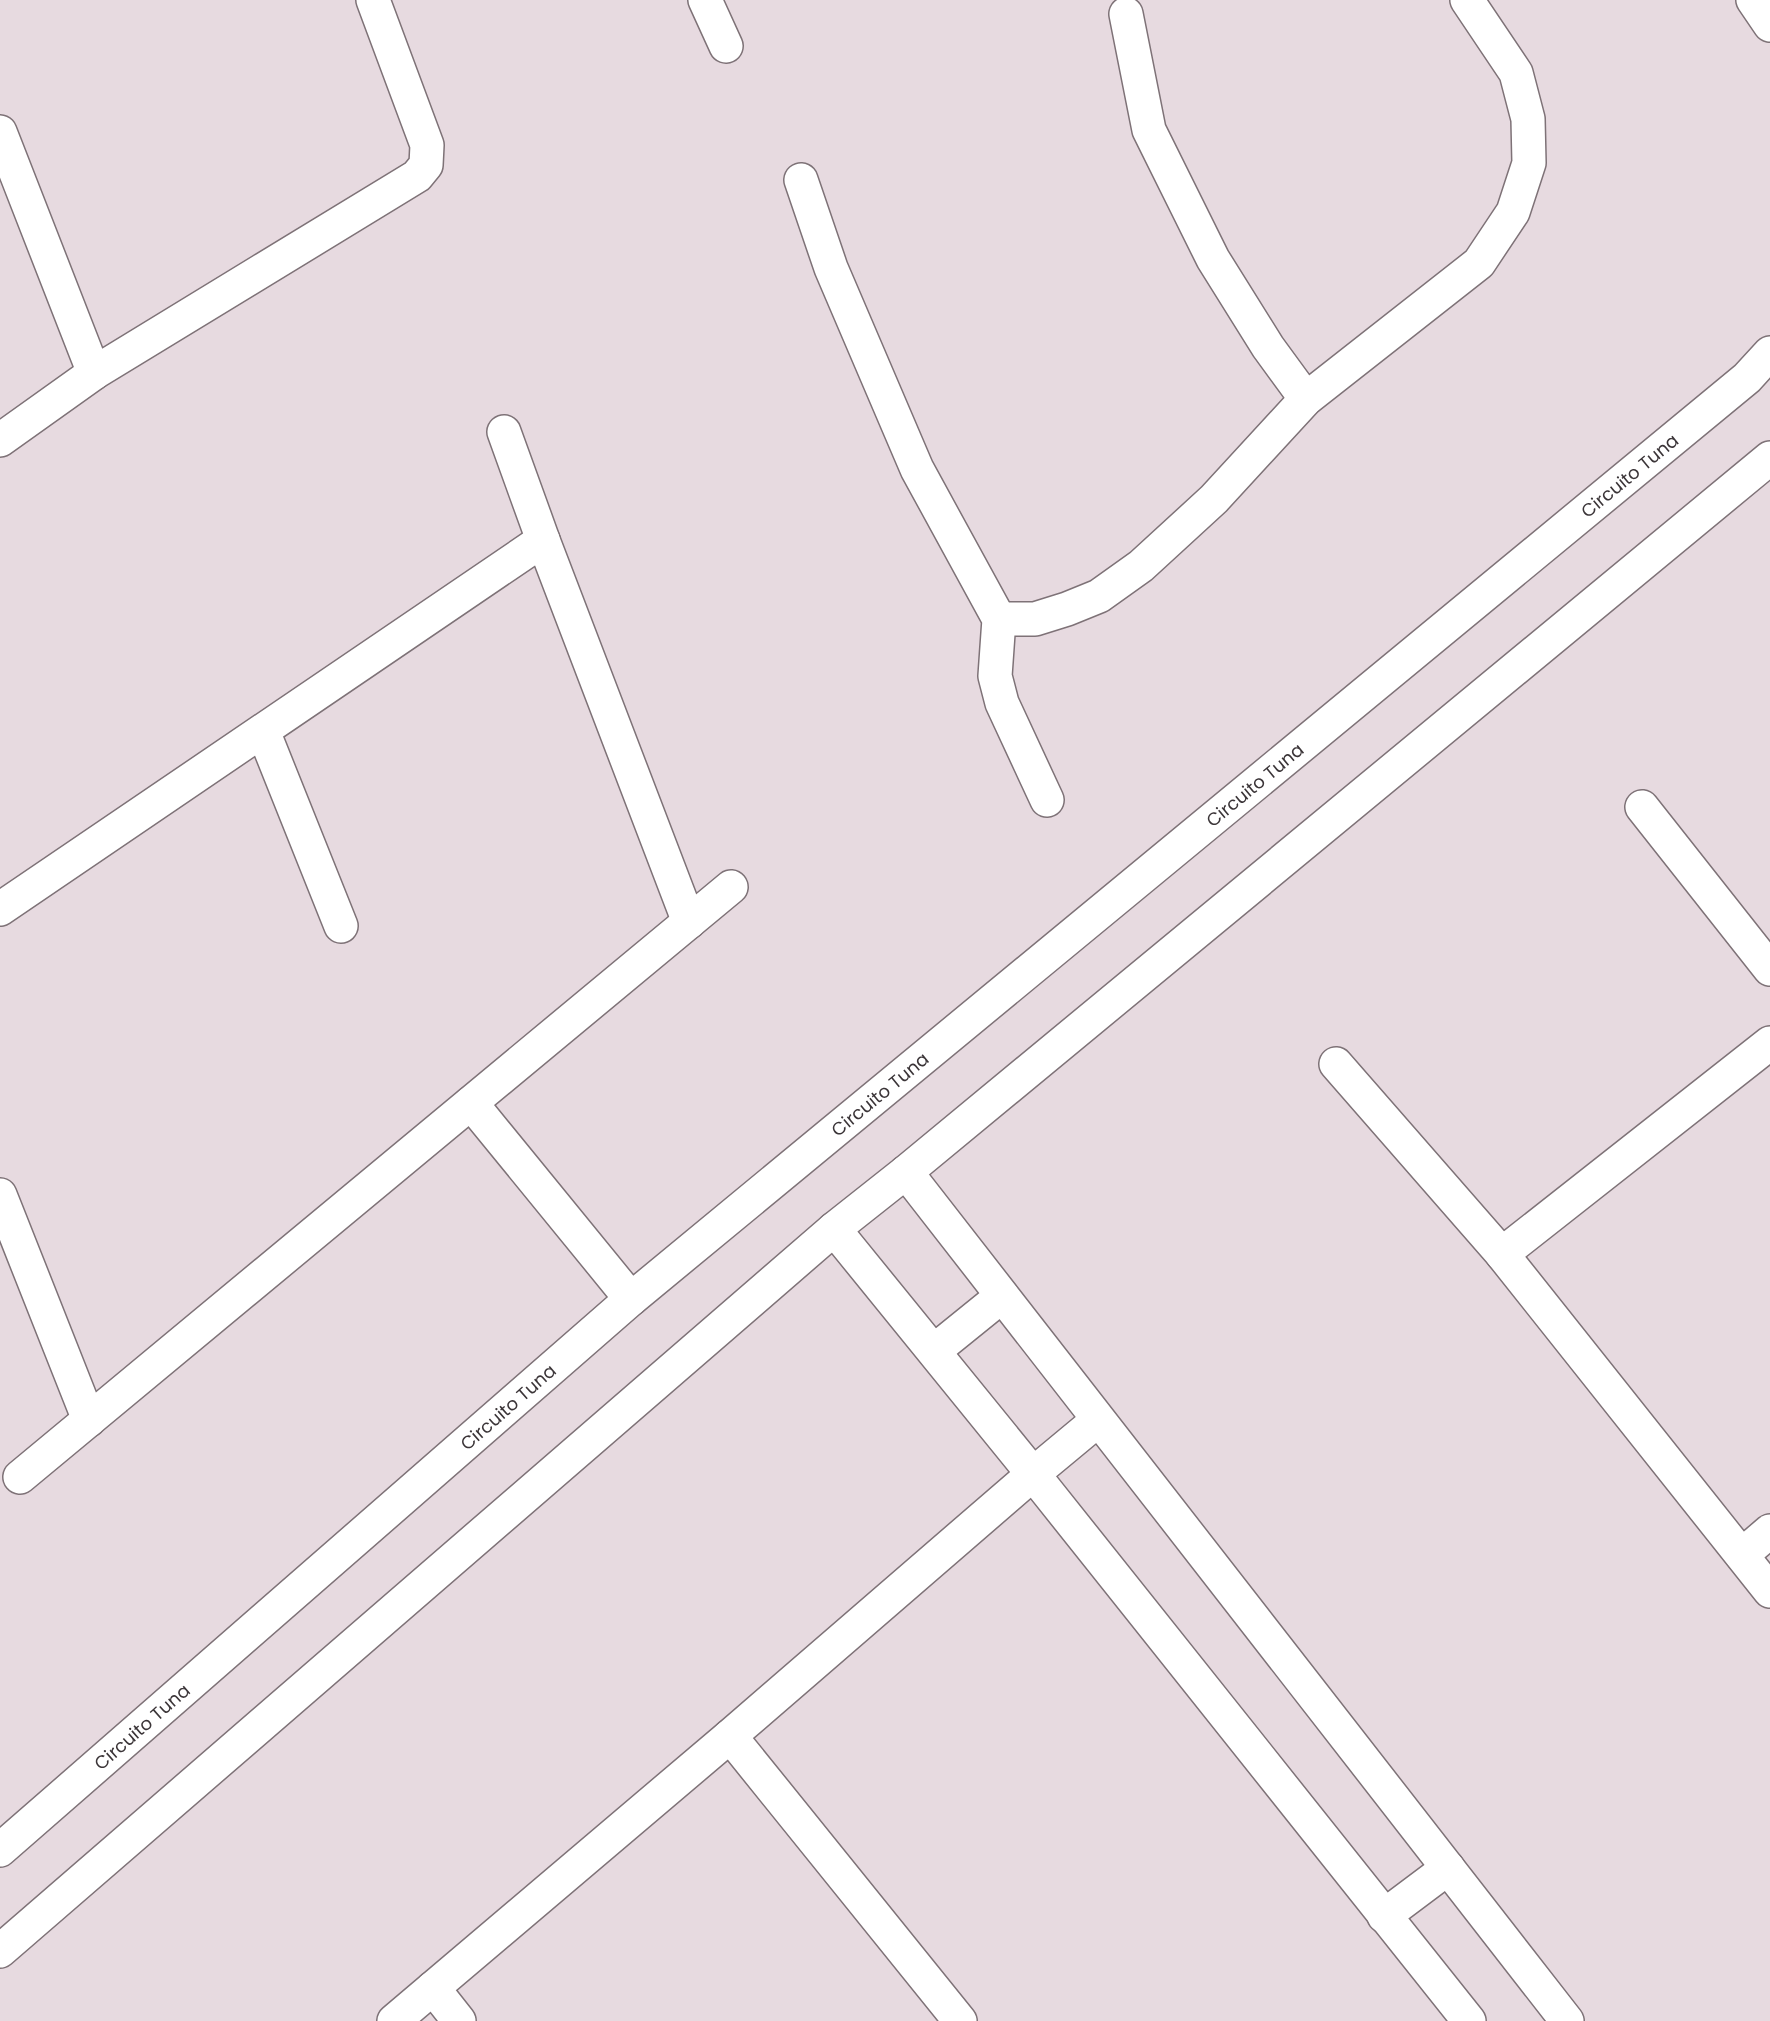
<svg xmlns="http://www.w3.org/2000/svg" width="1770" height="2021" font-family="Poppins,sans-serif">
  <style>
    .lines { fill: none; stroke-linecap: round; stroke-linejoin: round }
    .minor-casing { stroke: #7e7277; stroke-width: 36 }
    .minor { stroke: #fff; stroke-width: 33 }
    .labels { text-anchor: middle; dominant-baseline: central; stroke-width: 4.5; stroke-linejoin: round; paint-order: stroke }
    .street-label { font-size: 18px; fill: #3b3538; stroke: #e7dae0 }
  </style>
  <rect width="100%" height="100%" fill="#e7dae0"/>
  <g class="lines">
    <defs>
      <g id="minor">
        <path d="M705,0l21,46"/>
        <path d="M1753,0l17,25"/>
        <path d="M1126,14l23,116 64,129 55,88 38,52"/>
        <path d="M0,132l94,241"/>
        <path d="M801,180l30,88 86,201 82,150 -4,57 7,27 45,97"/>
        <path d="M504,432l39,108 146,382"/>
        <path d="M0,440l94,-67 323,-197 9,-11 1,-20 -54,-145"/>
        <path d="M999,619h36l32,-10 32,-13 42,-30 73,-67 92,-100 173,-136 34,-51 16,-49 -1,-44 -12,-46 -49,-73"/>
        <path d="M263,731l78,195"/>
        <path d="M1642,807l128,162"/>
        <path d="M0,909l543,-369"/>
        <path d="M1336,1064l166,190 268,337"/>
        <path d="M471,1103l160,196"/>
        <path d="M906,1172l661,849"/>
        <path d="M0,1195l89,225"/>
        <path d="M834,1229l199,245 436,547"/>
        <path d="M1502,1254l268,-211"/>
        <path d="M934,1351l68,-55"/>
        <path d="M20,1477l711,-590"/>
        <path d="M1742,1555l28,-24"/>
        <path d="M730,1736l230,285"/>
        <path id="s1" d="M0,1850l631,-551 1116,-921 23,-25"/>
        <path d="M1384,1916l64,-48"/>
        <path d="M0,1951l834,-722 72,-57 864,-714"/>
        <path d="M433,1988l26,33"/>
        <path d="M394,2021l336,-285 303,-262 65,-54"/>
      </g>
    </defs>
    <use href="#minor" class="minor-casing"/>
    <use href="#minor" class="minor"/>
  </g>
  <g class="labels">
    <g class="street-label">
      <text stroke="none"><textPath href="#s1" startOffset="2132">Circuito Tuna</textPath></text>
      <text stroke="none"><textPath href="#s1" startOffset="1646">Circuito Tuna</textPath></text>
      <text stroke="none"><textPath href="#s1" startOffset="1160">Circuito Tuna</textPath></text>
      <text stroke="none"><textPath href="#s1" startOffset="674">Circuito Tuna</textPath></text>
      <text stroke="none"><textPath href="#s1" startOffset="188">Circuito Tuna</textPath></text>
    </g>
  </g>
</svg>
